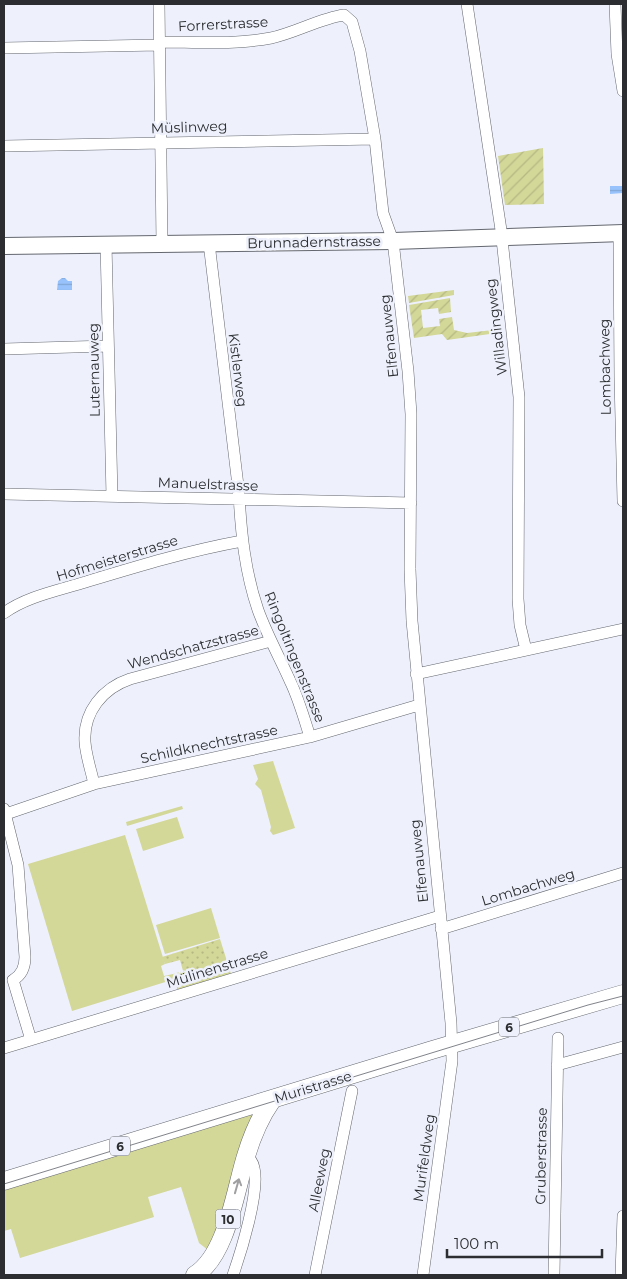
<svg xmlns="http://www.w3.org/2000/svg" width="627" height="1279" font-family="Montserrat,sans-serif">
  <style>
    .grass { fill: #d3d798 }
    .park { fill: url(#park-dots) }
    .garden { fill: url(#garden-furrows) }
    .water { fill: url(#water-rules) }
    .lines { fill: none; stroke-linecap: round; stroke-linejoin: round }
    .street-casing { stroke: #64676f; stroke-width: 12 }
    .secondary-casing { stroke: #64676f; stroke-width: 18 }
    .primary-casing { stroke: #64676f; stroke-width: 19 }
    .street { stroke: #fff; stroke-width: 11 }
    .secondary { stroke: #fff; stroke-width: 16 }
    .primary { stroke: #fff; stroke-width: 18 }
    .tram { stroke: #81838a; stroke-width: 1 }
    .oneway { stroke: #a0a0a2 }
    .labels { text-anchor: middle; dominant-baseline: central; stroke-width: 5; stroke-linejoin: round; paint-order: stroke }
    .shield { fill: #eef1fb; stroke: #66686e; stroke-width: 1 }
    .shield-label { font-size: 12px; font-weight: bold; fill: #2b2d31 }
    .street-label { font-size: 14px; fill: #2b2d31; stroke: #eef1fb }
  </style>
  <defs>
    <pattern id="park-dots" width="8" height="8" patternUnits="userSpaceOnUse" patternTransform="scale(1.25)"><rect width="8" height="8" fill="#d3d798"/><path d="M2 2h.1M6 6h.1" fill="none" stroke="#b5b983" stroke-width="1.8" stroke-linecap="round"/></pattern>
    <pattern id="garden-furrows" width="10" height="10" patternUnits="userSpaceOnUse" patternTransform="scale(1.25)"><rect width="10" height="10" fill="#d3d798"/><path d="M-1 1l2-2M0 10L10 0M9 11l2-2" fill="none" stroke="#b5b983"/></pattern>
    <pattern id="water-rules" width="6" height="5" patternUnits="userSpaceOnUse" patternTransform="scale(1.25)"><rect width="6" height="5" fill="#97c2fc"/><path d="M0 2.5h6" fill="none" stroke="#82a7d8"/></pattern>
  </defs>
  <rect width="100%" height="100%" fill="#eef1fb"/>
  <path class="grass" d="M273,761l22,67 -22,7 -3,-4 1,-4 -10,-37 -6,-6 3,-5 -5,-14z
    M182,806l1,3 -56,17 -1,-4z
    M177,817l7,21 -41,13 -7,-22z
    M125,835l40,129 -4,2 3,10 9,-2 2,5 -103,32 -44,-147z
    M211,908l9,30 -55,16 -9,-29z
    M250,1107l3,13 -40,134 -14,-11 -18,-56 -33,10 6,20 -134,41 -9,-29 -7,2v-47z"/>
  <path class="park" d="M220,939l11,35 -53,17 -5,-17 10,-3 -3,-11 -15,4 -3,-7z"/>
  <path class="garden" d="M543,148l1,56 -39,1 -7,-49z
    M454,290v5l-45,8 -1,-7z
    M450,298l1,14 -12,2 -1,-6 -17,2 2,18 17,-2 -1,-7 13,-2 2,13 13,3 34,-4 3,3 -57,8 -5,-6 -28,4 -5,-33z"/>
  <path class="water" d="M610,186h13v7l-13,1z
    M62,278h3l3,3h4v9h-15l1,-9z"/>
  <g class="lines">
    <defs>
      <path id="street" d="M159,4l3,239
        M467,4l34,226 18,167 -1,202 2,26 6,25
        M615,4l2,50 6,37
        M344,15l8,7 8,29 15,88 8,74 10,28 15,130 3,43 -1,155 2,52 39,402 1,38 -29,214
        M159,42c37,0 76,3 112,-4 24,-5 50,-20 73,-23
        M4,48l155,-3
        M4,146l371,-7
        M619,233l1,145 3,123
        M209,243l30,251c2,39 6,78 19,116 9,25 22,48 33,73 8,17 13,35 19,54
        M106,244l6,252
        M4,349l104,-3
        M4,494l407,9
        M4,613c22,-16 52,-22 78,-30 53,-16 105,-32 160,-42
        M416,674l207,-45
        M94,784c-3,-14 -8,-28 -9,-42 -2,-30 18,-54 45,-63l141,-38
        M4,809l14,56 7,92c0,10 -3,18 -12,23l18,60
        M6,814l88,-30 216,-47 109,-32
        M441,929l182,-56
        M4,1048l436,-132
        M557,1065l66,-18
        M233,1275c8,-23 27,-84 21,-107 -1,-6 -4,-9 -8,-13
        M315,1275l37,-184
        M554,1275l4,-237
        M621,1275l2,-59"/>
      <path id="secondary" d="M4,246l389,-5 230,-8"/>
      <path id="primary" d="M4,1181l428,-131 191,-56
        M195,1275c32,-20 40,-84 51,-119 6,-20 14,-39 26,-56"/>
    </defs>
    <use href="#street" class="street-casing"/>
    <use href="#secondary" class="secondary-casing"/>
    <use href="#primary" class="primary-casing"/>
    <use href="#street" class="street"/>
    <use href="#secondary" class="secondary"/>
    <use href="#primary" class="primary"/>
    <path class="tram" d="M4,1184l584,-179 35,-9"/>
  </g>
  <defs><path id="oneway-shaft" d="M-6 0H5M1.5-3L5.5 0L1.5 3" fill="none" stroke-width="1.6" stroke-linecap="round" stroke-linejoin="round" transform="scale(1.25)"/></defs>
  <use class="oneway" href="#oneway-shaft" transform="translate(237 1186) rotate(-74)"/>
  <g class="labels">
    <g class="shield">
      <rect x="499" y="1017.5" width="20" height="19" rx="4"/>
      <rect x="110" y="1136.5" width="20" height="19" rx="4"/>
      <rect x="215.5" y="1209.5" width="25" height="19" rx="4"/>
    </g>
    <g class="shield-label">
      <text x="509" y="1027">6</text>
      <text x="120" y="1146">6</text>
      <text x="228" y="1219">10</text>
    </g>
    <g class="street-label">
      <text transform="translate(223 24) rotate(-3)">Forrerstrasse</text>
      <text transform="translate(189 127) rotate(-2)">Müslinweg</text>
      <text transform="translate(314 242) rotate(-1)">Brunnadernstrasse</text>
      <text transform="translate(496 327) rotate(-97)">Willadingweg</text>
      <text transform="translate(389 336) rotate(-96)">Elfenauweg</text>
      <text transform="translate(605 367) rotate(-91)">Lombachweg</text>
      <text transform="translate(94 370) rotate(-91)">Luternauweg</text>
      <text transform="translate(238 370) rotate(83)">Kistlerweg</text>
      <text transform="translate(208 484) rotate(2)">Manuelstrasse</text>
      <text transform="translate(117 558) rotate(-17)">Hofmeisterstrasse</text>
      <text transform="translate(193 647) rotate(-15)">Wendschatzstrasse</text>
      <text transform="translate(295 657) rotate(68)">Ringoltingenstrasse</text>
      <text transform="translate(209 744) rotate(-12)">Schildknechtstrasse</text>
      <text transform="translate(419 861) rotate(-96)">Elfenauweg</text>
      <text transform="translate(528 887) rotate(-17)">Lombachweg</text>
      <text transform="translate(217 968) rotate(-17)">Mülinenstrasse</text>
      <text transform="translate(313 1087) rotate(-17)">Muristrasse</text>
      <text transform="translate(541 1156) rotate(-89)">Gruberstrasse</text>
      <text transform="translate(424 1158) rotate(-82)">Murifeldweg</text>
      <text transform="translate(319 1180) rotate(-79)">Alleeweg</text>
    </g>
  </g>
  <rect width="627" height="1279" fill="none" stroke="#2b2d31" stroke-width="10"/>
  <path d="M447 1249v8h155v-8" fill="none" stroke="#2b2d31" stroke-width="2.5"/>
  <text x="454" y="1249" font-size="15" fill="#2b2d31" stroke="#eef1fb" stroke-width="4" paint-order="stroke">100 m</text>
</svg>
